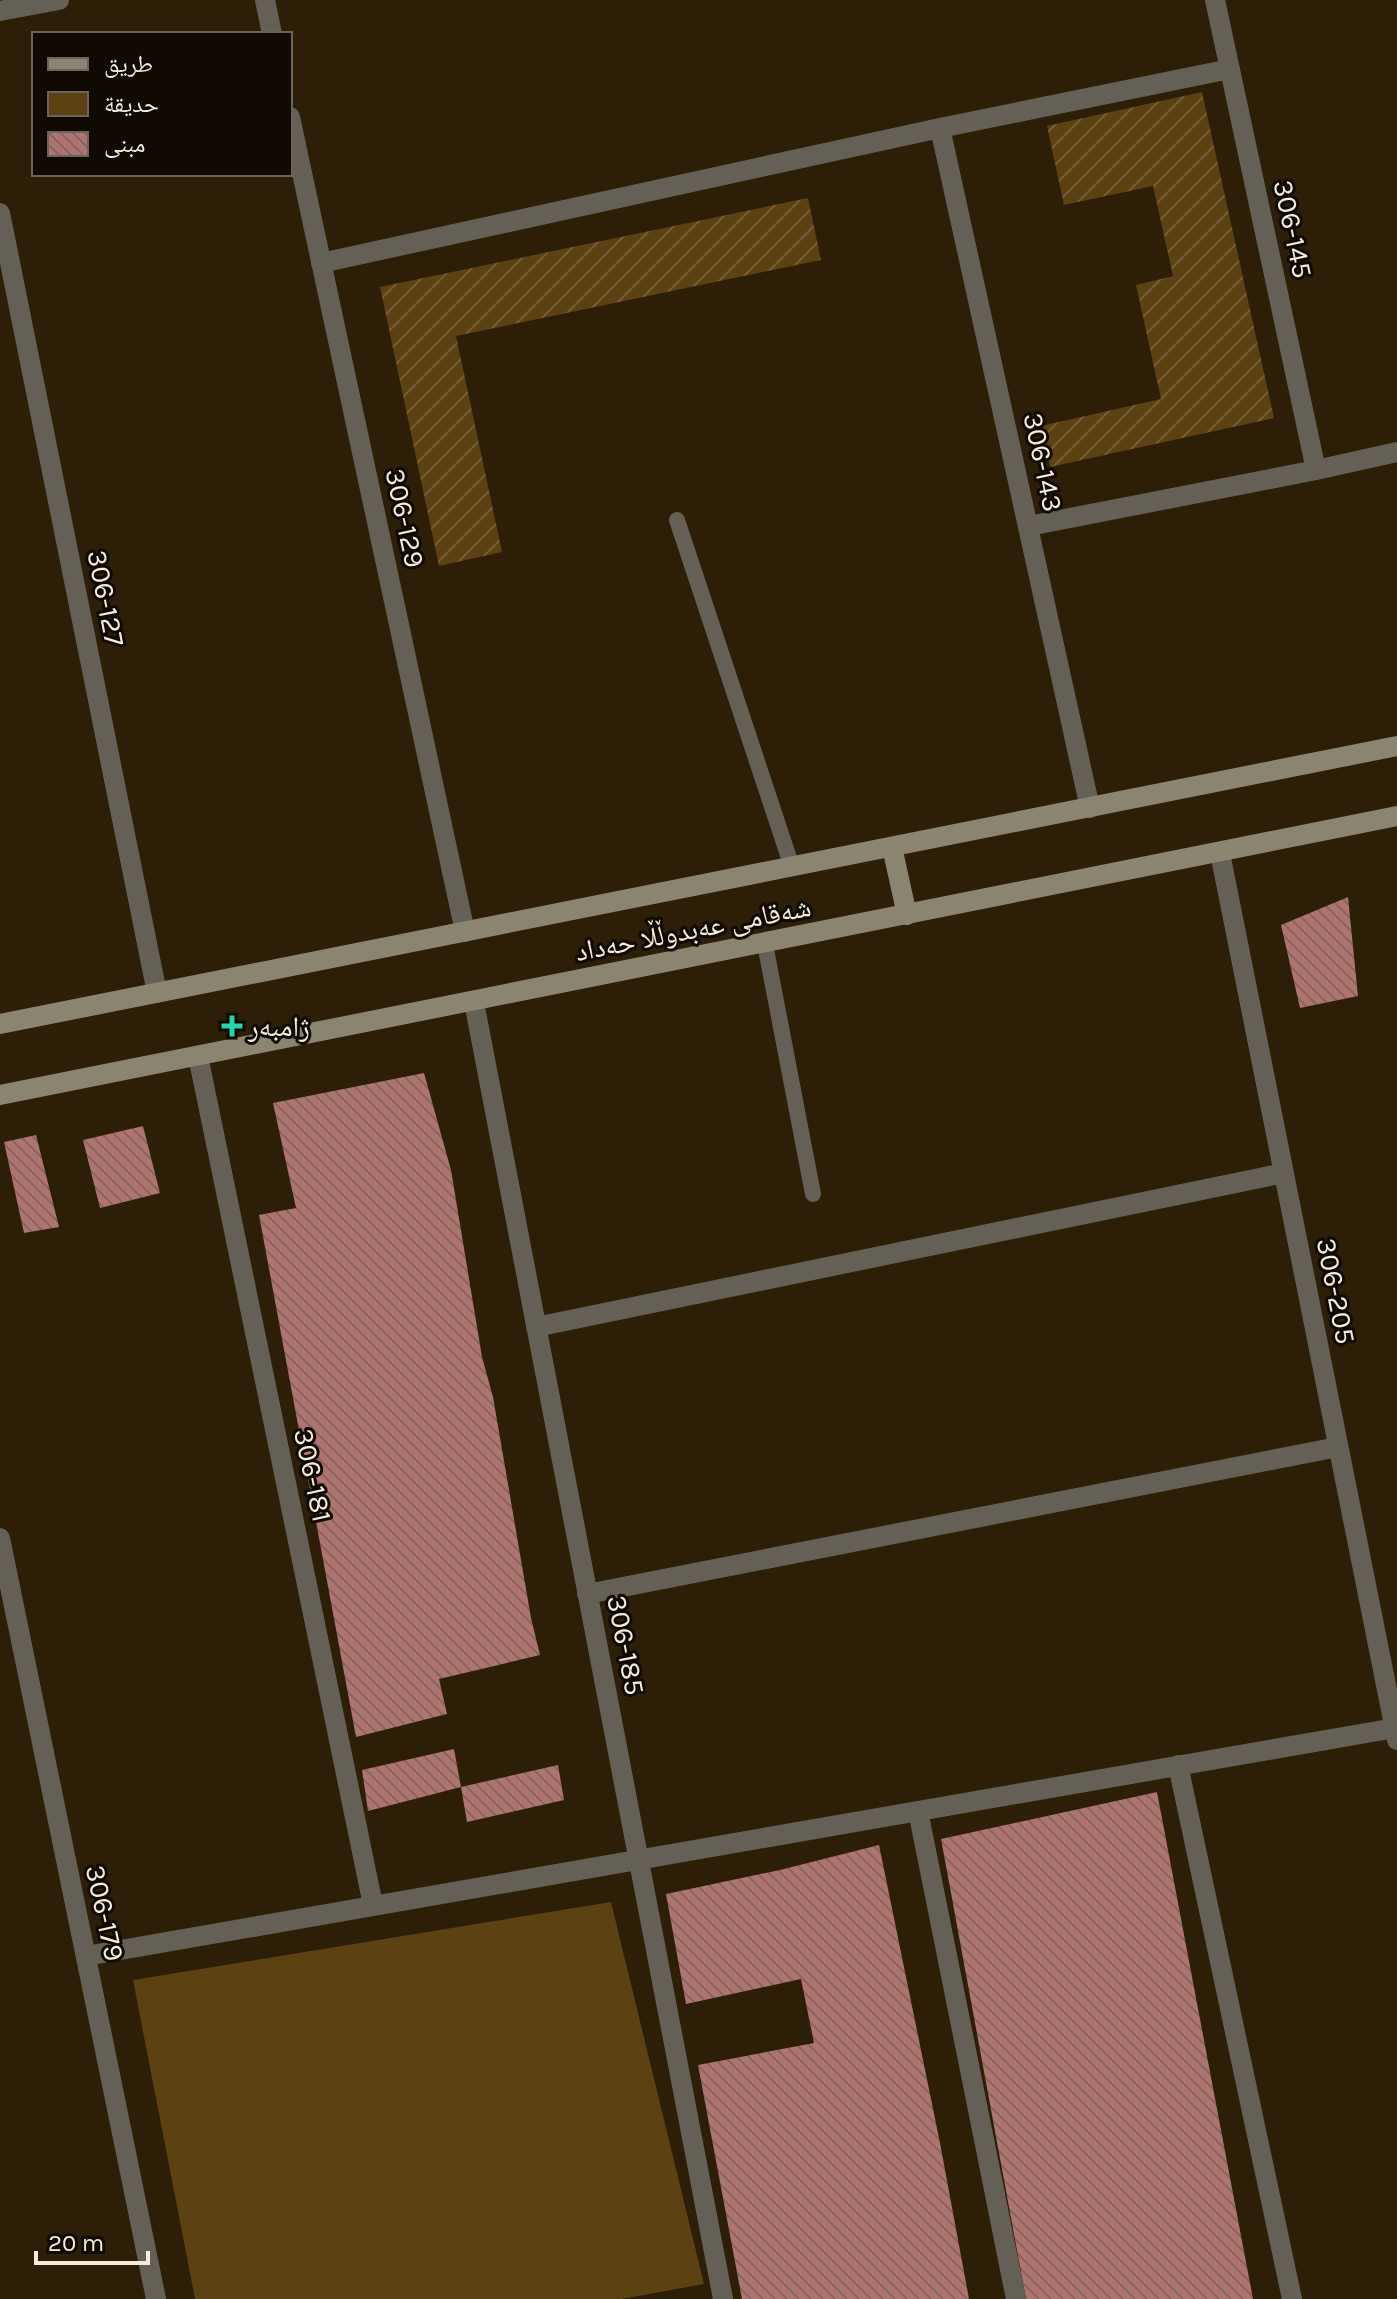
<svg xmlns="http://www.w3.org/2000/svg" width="1397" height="2299" font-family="Karla,'Noto Naskh Arabic',sans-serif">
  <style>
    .green { fill: #5c4112 }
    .garden { fill: url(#garden-furrows) }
    .building { fill: url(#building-back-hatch) }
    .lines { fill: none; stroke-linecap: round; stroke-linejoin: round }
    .lane { stroke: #646055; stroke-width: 16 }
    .street { stroke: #646055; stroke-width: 20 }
    .secondary { stroke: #8b8471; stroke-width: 20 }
    .poi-dot { fill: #24d5ae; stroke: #100a03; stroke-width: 3 }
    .labels { text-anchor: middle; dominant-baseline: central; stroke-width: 6; stroke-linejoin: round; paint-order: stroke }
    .street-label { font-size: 28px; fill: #f5ecde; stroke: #100a03 }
    .poi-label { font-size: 28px; fill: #f5ecde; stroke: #100a03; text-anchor: start }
  </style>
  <defs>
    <pattern id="garden-furrows" width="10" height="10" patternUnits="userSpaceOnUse" patternTransform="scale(2)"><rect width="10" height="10" fill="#5c4112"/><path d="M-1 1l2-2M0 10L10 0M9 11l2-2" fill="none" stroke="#745d34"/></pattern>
    <pattern id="building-back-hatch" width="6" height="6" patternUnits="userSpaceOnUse" patternTransform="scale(2)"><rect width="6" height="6" fill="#ae746f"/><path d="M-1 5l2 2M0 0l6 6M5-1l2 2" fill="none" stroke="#8b6460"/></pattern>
  </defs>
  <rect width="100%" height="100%" fill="#2c1e07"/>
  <path class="green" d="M611,1902l93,382 -82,15h-427l-62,-319z"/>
  <path class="garden" d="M1202,92l72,326 -224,49 -9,-41 120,-27 -25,-114 37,-9 -20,-90 -89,19 -17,-79z
    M808,198l13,62 -365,76 46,216 -63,14 -59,-279z"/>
  <path class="building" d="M1348,897l10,99 -58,12 -19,-83z
    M424,1073l27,97 31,187 11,40 38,221 9,37 -101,24 8,35 -91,23 -97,-522 37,-7 -23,-105z
    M143,1126l17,67 -60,15 -17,-68z
    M36,1135l23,92 -35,6 -20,-91z
    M454,1749l7,38 97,-22 6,35 -97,22 -6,-35 -93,24 -6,-41z
    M1157,1792l96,507h-227l-85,-460z
    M879,1845l61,298 29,156h-227l-44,-234 116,-22 -13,-64 -115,25 -20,-110 114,-24z"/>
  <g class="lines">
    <path class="lane" d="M677,520l115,347
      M765,944l48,250"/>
    <path class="street" d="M265,0l7,34
      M1215,0l101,470
      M0,11l59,-11
      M290,117l175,815
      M940,128l150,680
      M0,213l157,780
      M321,263l619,-135 290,-59
      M1029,526l287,-56 81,-18
      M1220,853l177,887
      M474,1002l249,1297
      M198,1056l175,849
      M536,1327l748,-154
      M0,1538l156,761
      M587,1594l751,-147
      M1178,1765l114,534
      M918,1811l98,488
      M86,1956l1309,-228"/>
    <path class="secondary" d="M892,847l15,68
      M0,1024l1397,-278
      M0,1095l1397,-279"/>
  </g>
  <path class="poi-dot" d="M228 1014h8v8h8v8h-8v8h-8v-8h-8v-8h8z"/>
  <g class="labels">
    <g class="street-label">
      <text transform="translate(1293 229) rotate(78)">306-145</text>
      <text transform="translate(1043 462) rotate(78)">306-143</text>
      <text transform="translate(405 518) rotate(78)">306-129</text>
      <text transform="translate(106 598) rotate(79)">306-127</text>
      <text transform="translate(693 929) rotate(-11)">شەقامی عەبدوڵڵا حەداد</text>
      <text transform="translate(1336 1291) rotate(79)">306-205</text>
      <text transform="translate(313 1475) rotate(78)">306-181</text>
      <text transform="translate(626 1645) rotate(79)">306-185</text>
      <text transform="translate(105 1913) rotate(78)">306-179</text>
    </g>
    <g class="poi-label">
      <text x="248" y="1026">ژامبەر</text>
    </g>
  </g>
  <rect x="32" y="32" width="260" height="144" fill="#100a03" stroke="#6c645b" stroke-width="2"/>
  <rect x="48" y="58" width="40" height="12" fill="#8b8471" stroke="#6c645b" stroke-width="2"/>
  <text x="104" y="72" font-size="24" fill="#f5ecde">طريق</text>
  <rect x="48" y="92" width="40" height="24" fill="#5c4112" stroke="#6c645b" stroke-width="2"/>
  <text x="104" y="112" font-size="24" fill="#f5ecde">حديقة</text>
  <rect x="48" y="132" width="40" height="24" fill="url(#building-back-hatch)" stroke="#6c645b" stroke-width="2"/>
  <text x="104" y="152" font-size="24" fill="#f5ecde">مبنى</text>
  <path d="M36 2251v12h112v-12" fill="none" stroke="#f5ecde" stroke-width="4"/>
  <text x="48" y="2251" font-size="24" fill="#f5ecde" stroke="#100a03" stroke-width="6" paint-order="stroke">20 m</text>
</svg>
